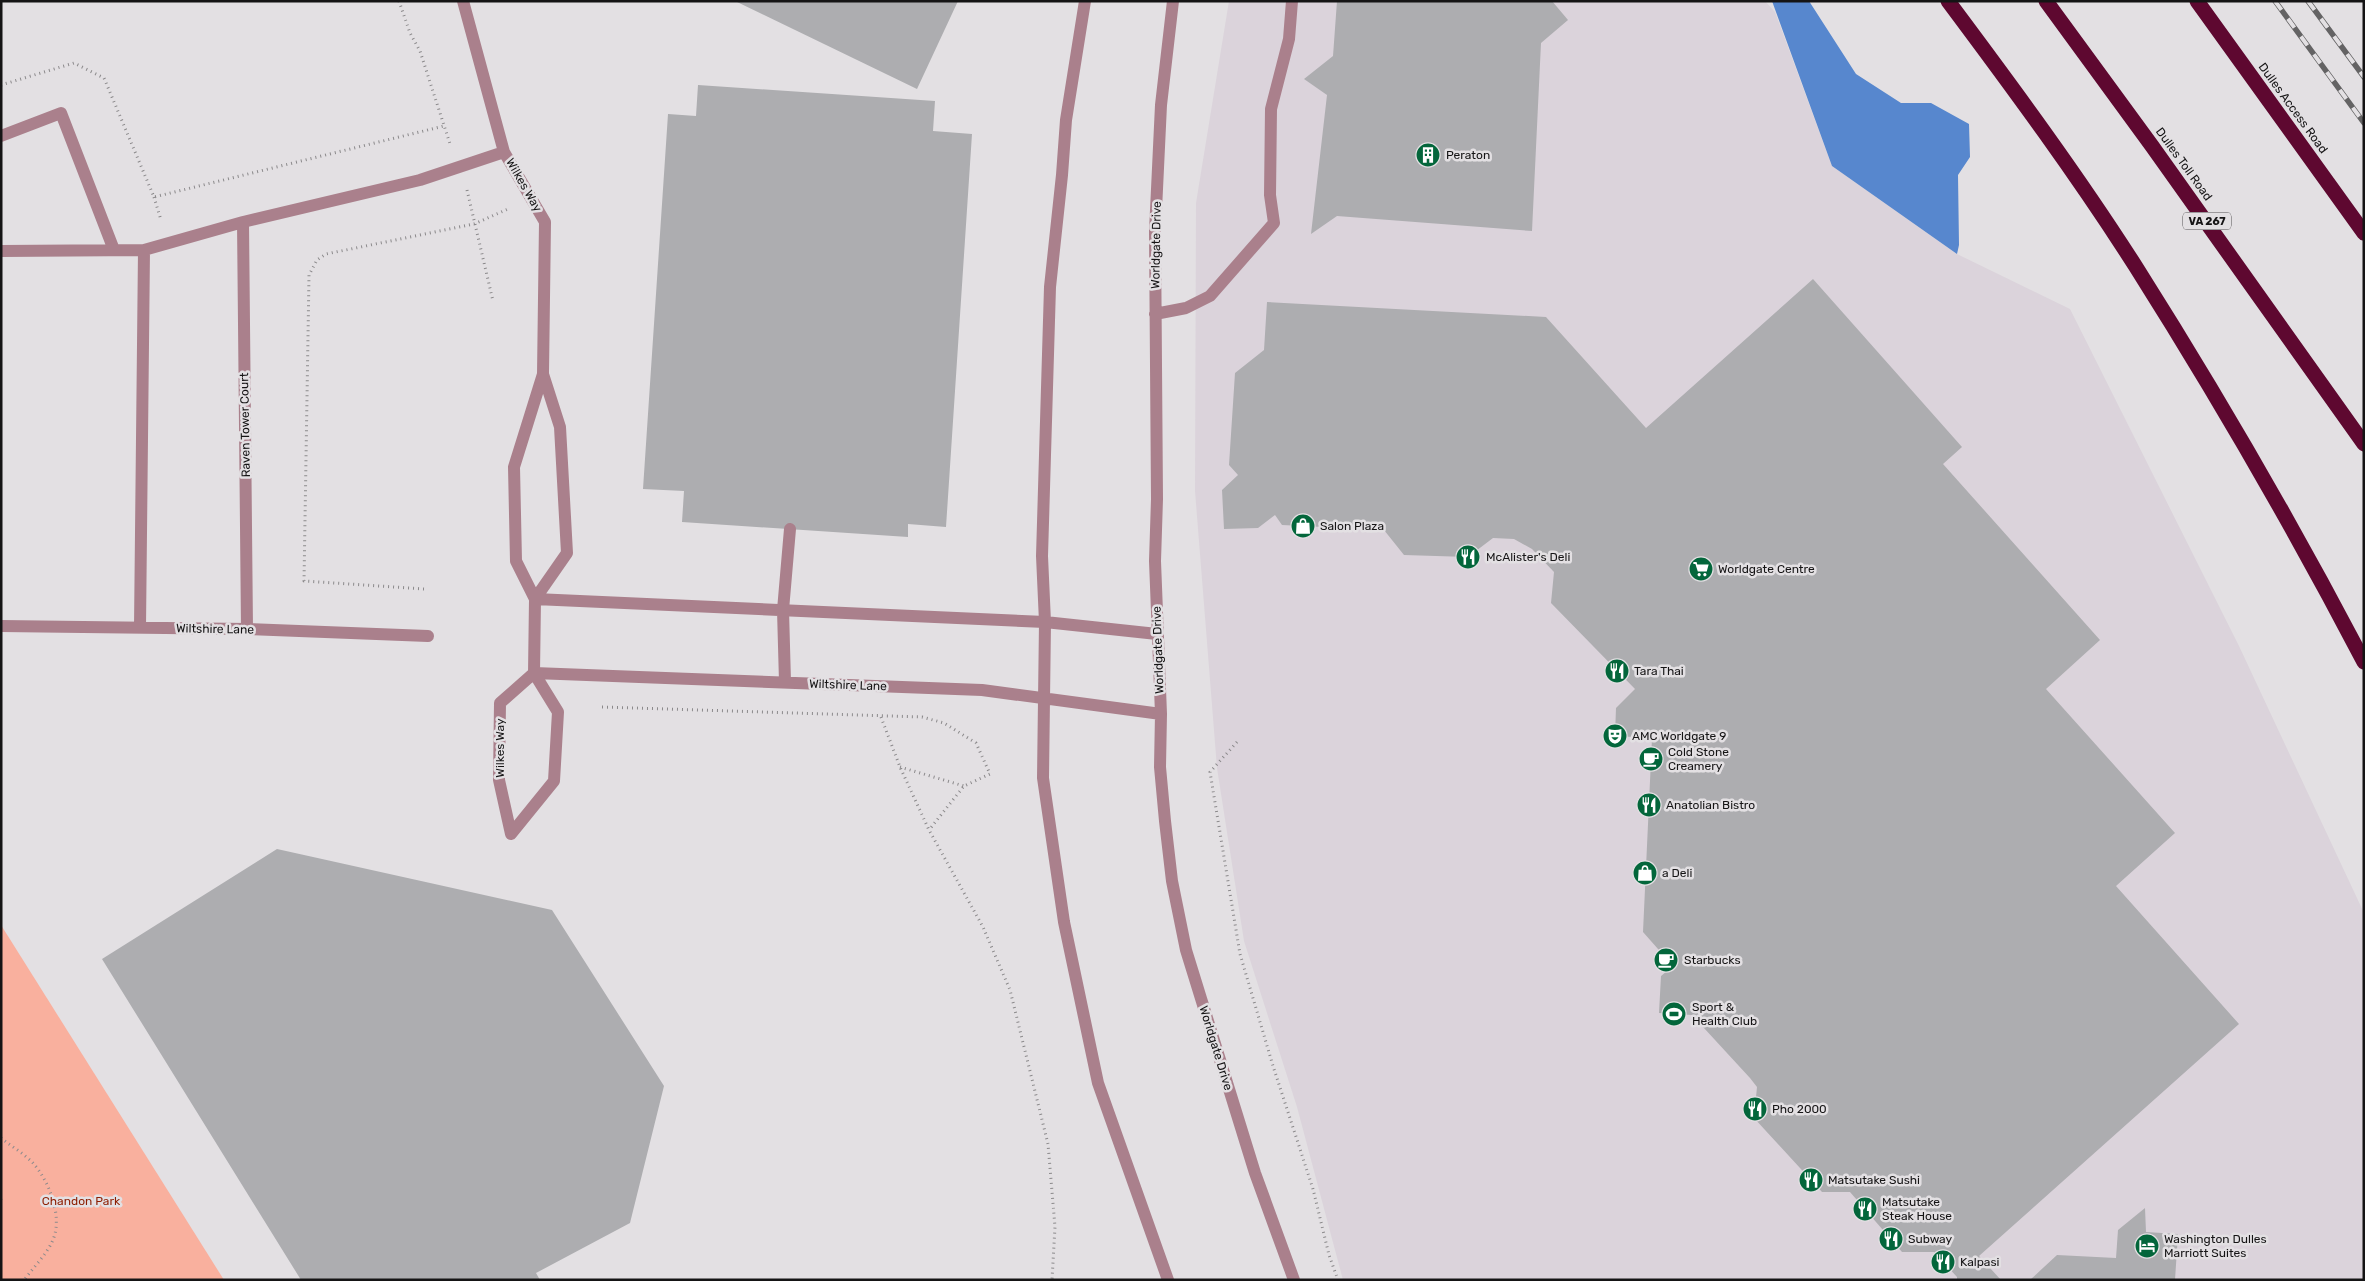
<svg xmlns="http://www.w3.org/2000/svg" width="2365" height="1281" font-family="Rubik,sans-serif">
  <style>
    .built { fill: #dbd3db }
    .green { fill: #f9b09e }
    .water { fill: #5787ce }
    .building { fill: #adadb0 }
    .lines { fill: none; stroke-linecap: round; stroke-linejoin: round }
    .path { stroke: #8b898b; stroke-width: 3; stroke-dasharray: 1 4; stroke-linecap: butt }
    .minor { stroke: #aa808c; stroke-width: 12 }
    .highway { stroke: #5e0830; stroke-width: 15 }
    .rail-casing { stroke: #646364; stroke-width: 5.5 }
    .rail { stroke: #e3e0e3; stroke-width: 4; stroke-dasharray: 11; stroke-linecap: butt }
    .labels { text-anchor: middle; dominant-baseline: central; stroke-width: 5; stroke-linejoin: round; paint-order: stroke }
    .shield { fill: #e3e0e3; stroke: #535153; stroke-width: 1 }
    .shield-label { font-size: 11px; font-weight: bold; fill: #151415 }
    .street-label { font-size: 12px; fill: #151415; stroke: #e3e0e3 }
    .poi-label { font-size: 12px; fill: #151415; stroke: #e3e0e3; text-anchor: start }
    .park-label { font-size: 12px; fill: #8d1e02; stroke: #e3e0e3 }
  </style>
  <rect width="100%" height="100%" fill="#e3e0e3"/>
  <path class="built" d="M1229,1h536l10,11 57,154 125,88 113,55 169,337 125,267v367h-1021l-46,-173 -53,-166 -27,-173 -22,-277 1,-288z"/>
  <path class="green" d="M1,925l223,355h-223z"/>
  <path class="water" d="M1772,1h37l47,73 45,29h30l38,21 1,33 -12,18 1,70 -2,9 -125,-88z"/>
  <path class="building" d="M735,1h223l-41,88z
    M1337,1h215l16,19 -27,23 -9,188 -195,-15 -26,18 16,-139 -23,-16 29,-23z
    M698,85l237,16 -2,30 39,3 -26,393 -38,-3v13l-226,-15 2,-31 -41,-2 25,-375 28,2z
    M1813,279l149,168 -19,17 157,176 -54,49 129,144 -59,53 123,138 -260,232 22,24h-44v-3l-23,-25h-32l-52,-60h-28l-68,-74 3,-31 -7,-9 -58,-63 -33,-2 2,-37 12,-10 -30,-34 9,-194 -37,-2 1,-28 19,-19 -84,-86 3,-31 -22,-23 -18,-10 -21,-1 -25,19 -64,-2 -20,-25 -102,-5 -7,-10 -17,13 -34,1 -2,-39 16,-15 -9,-10 6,-92 29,-23 3,-48 279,15 100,111z
    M277,849l275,61 112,176 -34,137 -94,50 4,7h-239l-199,-321z
    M2145,1208l1,24 32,2 -3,46h-145l27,-25 59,3 2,-28z"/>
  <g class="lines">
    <path class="path" d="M399,1l11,32 10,18 30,93
      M1,85l73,-22 30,15 50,119 290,-71
      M467,190l26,111
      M154,197l7,23
      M424,589l-120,-8 5,-306 8,-15 9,-6 148,-30 34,-15
      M602,707l320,10 22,6 32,20 14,31 -26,12 -35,44
      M881,717l19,50 29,63 54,97 27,63 38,154 7,83 -3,53
      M1237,742l-27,30 30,182 33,112 40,123 16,66 9,25
      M900,767l64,19
      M1,1138c10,8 22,15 31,24 17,18 32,56 20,80 -6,13 -19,26 -28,38
      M1,1200l2,1"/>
    <path class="minor" d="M463,1l41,151 41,70 -2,152 -29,93 2,94 19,38 -1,74 24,39 -4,69 -43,53
      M1085,1l-19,119 -4,55 -12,112 -8,269 3,66 -2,156 21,144 34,161 70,197
      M1173,1l-12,104 -6,126 2,268 -2,62 6,153 -1,53 5,54 7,60 14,69 69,223 39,107
      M1,136l60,-23 53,137
      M243,222l4,407
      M1,251l143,-1 99,-28 177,-42 84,-28
      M1155,314l31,-6 24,-12 64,-73 -4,-28 1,-86 18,-70 3,-38
      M535,599l510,23 112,12
      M535,599l32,-46 -7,-126 -17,-53
      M1,626l246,3 181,7
      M140,627l4,-377
      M534,673l448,17 179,24
      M785,682l-2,-72 7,-81
      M511,834l-12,-54 1,-77 34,-30"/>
    <path class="highway" d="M1948,1c65,87 130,175 188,266 81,128 158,261 228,395
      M2046,1l106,145 212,298
      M2197,1l167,232"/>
    <defs>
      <path id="rail" d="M2275,1l89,122
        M2308,1l56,76"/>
    </defs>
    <use href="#rail" class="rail-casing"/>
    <use href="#rail" class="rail"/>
  </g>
  <defs>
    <symbol id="building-disc" viewBox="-11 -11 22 22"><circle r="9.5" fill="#03663b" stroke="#e3e0e3"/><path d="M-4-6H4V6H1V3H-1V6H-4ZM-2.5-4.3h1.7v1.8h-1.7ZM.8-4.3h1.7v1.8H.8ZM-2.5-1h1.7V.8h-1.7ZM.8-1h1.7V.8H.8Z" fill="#fff"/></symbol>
    <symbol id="shop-disc" viewBox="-11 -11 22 22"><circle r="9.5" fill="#03663b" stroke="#e3e0e3"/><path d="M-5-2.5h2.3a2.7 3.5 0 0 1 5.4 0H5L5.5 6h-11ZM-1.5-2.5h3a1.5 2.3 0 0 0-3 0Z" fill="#fff"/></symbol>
    <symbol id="restaurant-disc" viewBox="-11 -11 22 22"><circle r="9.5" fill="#03663b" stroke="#e3e0e3"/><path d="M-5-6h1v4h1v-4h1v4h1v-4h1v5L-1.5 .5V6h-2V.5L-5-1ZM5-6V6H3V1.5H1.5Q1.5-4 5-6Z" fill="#fff"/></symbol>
    <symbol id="supermarket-disc" viewBox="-11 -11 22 22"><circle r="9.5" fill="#03663b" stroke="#e3e0e3"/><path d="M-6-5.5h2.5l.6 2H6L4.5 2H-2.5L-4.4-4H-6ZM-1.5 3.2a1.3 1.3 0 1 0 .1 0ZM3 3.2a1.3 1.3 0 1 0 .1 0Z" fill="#fff"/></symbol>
    <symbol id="theatre-disc" viewBox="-11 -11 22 22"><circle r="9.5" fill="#03663b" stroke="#e3e0e3"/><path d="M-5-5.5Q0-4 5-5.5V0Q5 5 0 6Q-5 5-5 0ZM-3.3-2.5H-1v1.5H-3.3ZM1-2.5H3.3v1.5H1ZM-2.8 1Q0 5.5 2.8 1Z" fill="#fff"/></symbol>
    <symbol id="cafe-disc" viewBox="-11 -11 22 22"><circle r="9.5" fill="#03663b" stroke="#e3e0e3"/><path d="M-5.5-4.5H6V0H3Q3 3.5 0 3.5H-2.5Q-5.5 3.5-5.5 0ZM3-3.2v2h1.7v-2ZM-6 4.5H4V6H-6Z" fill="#fff"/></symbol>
    <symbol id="stadium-disc" viewBox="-11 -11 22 22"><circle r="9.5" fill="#03663b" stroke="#e3e0e3"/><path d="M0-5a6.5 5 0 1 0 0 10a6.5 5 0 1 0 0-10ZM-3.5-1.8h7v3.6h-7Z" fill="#fff"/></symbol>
    <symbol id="hotel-disc" viewBox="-11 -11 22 22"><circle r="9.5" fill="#03663b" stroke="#e3e0e3"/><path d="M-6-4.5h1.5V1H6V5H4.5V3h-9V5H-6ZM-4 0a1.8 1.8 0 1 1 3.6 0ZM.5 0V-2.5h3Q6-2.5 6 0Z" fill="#fff"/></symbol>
  </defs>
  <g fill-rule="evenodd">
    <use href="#building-disc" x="1414" y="141" width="28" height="28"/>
    <use href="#shop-disc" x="1289" y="512" width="28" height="28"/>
    <use href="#restaurant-disc" x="1454" y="543" width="28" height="28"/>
    <use href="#supermarket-disc" x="1687" y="555" width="28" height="28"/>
    <use href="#restaurant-disc" x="1603" y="657" width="28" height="28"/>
    <use href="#theatre-disc" x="1601" y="722" width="28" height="28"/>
    <use href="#cafe-disc" x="1637" y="745" width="28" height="28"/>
    <use href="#restaurant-disc" x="1635" y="791" width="28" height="28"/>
    <use href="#shop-disc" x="1631" y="859" width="28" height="28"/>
    <use href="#cafe-disc" x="1652" y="946" width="28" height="28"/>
    <use href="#stadium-disc" x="1660" y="1000" width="28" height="28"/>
    <use href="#restaurant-disc" x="1741" y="1095" width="28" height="28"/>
    <use href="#restaurant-disc" x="1797" y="1166" width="28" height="28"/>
    <use href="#restaurant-disc" x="1851" y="1195" width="28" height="28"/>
    <use href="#restaurant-disc" x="1877" y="1225" width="28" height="28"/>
    <use href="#hotel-disc" x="2133" y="1232" width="28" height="28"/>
    <use href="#restaurant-disc" x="1929" y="1248" width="28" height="28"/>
  </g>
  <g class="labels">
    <rect class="shield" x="2183" y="212.5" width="48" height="17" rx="4"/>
    <g class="shield-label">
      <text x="2207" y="221">VA 267</text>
    </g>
    <g class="street-label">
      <text transform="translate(2293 108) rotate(54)">Dulles Access Road</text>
      <text transform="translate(2184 164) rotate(54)">Dulles Toll Road</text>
      <text transform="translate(524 185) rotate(60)">Wilkes Way</text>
      <text transform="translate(1156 245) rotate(-89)">Worldgate Drive</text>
      <text transform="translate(245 425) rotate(-91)">Raven Tower Court</text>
      <text transform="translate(215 629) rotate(1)">Wiltshire Lane</text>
      <text transform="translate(1158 650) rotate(-92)">Worldgate Drive</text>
      <text transform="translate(848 685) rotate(2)">Wiltshire Lane</text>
      <text transform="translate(500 748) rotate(-90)">Wilkes Way</text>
      <text transform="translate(1216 1048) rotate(73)">Worldgate Drive</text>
    </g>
    <g class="poi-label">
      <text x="1446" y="155">Peraton</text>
      <text x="1320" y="526">Salon Plaza</text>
      <text x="1486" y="557">McAlister's Deli</text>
      <text x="1718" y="569">Worldgate Centre</text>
      <text x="1634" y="671">Tara Thai</text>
      <text x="1632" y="736">AMC Worldgate 9</text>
      <text x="1668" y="752">Cold Stone<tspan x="1668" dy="14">Creamery</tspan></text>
      <text x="1666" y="805">Anatolian Bistro</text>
      <text x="1662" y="873">a Deli</text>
      <text x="1684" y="960">Starbucks</text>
      <text x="1692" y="1007">Sport &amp;<tspan x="1692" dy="14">Health Club</tspan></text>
      <text x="1772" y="1109">Pho 2000</text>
      <text x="1828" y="1180">Matsutake Sushi</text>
      <text x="1882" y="1202">Matsutake<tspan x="1882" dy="14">Steak House</tspan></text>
      <text x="1908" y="1239">Subway</text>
      <text x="2164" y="1239">Washington Dulles<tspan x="2164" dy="14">Marriott Suites</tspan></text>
      <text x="1960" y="1262">Kalpasi</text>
    </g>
    <g class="park-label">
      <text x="81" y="1201">Chandon Park</text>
    </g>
  </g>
  <rect width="2365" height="1281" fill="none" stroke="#151415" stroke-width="5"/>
</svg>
